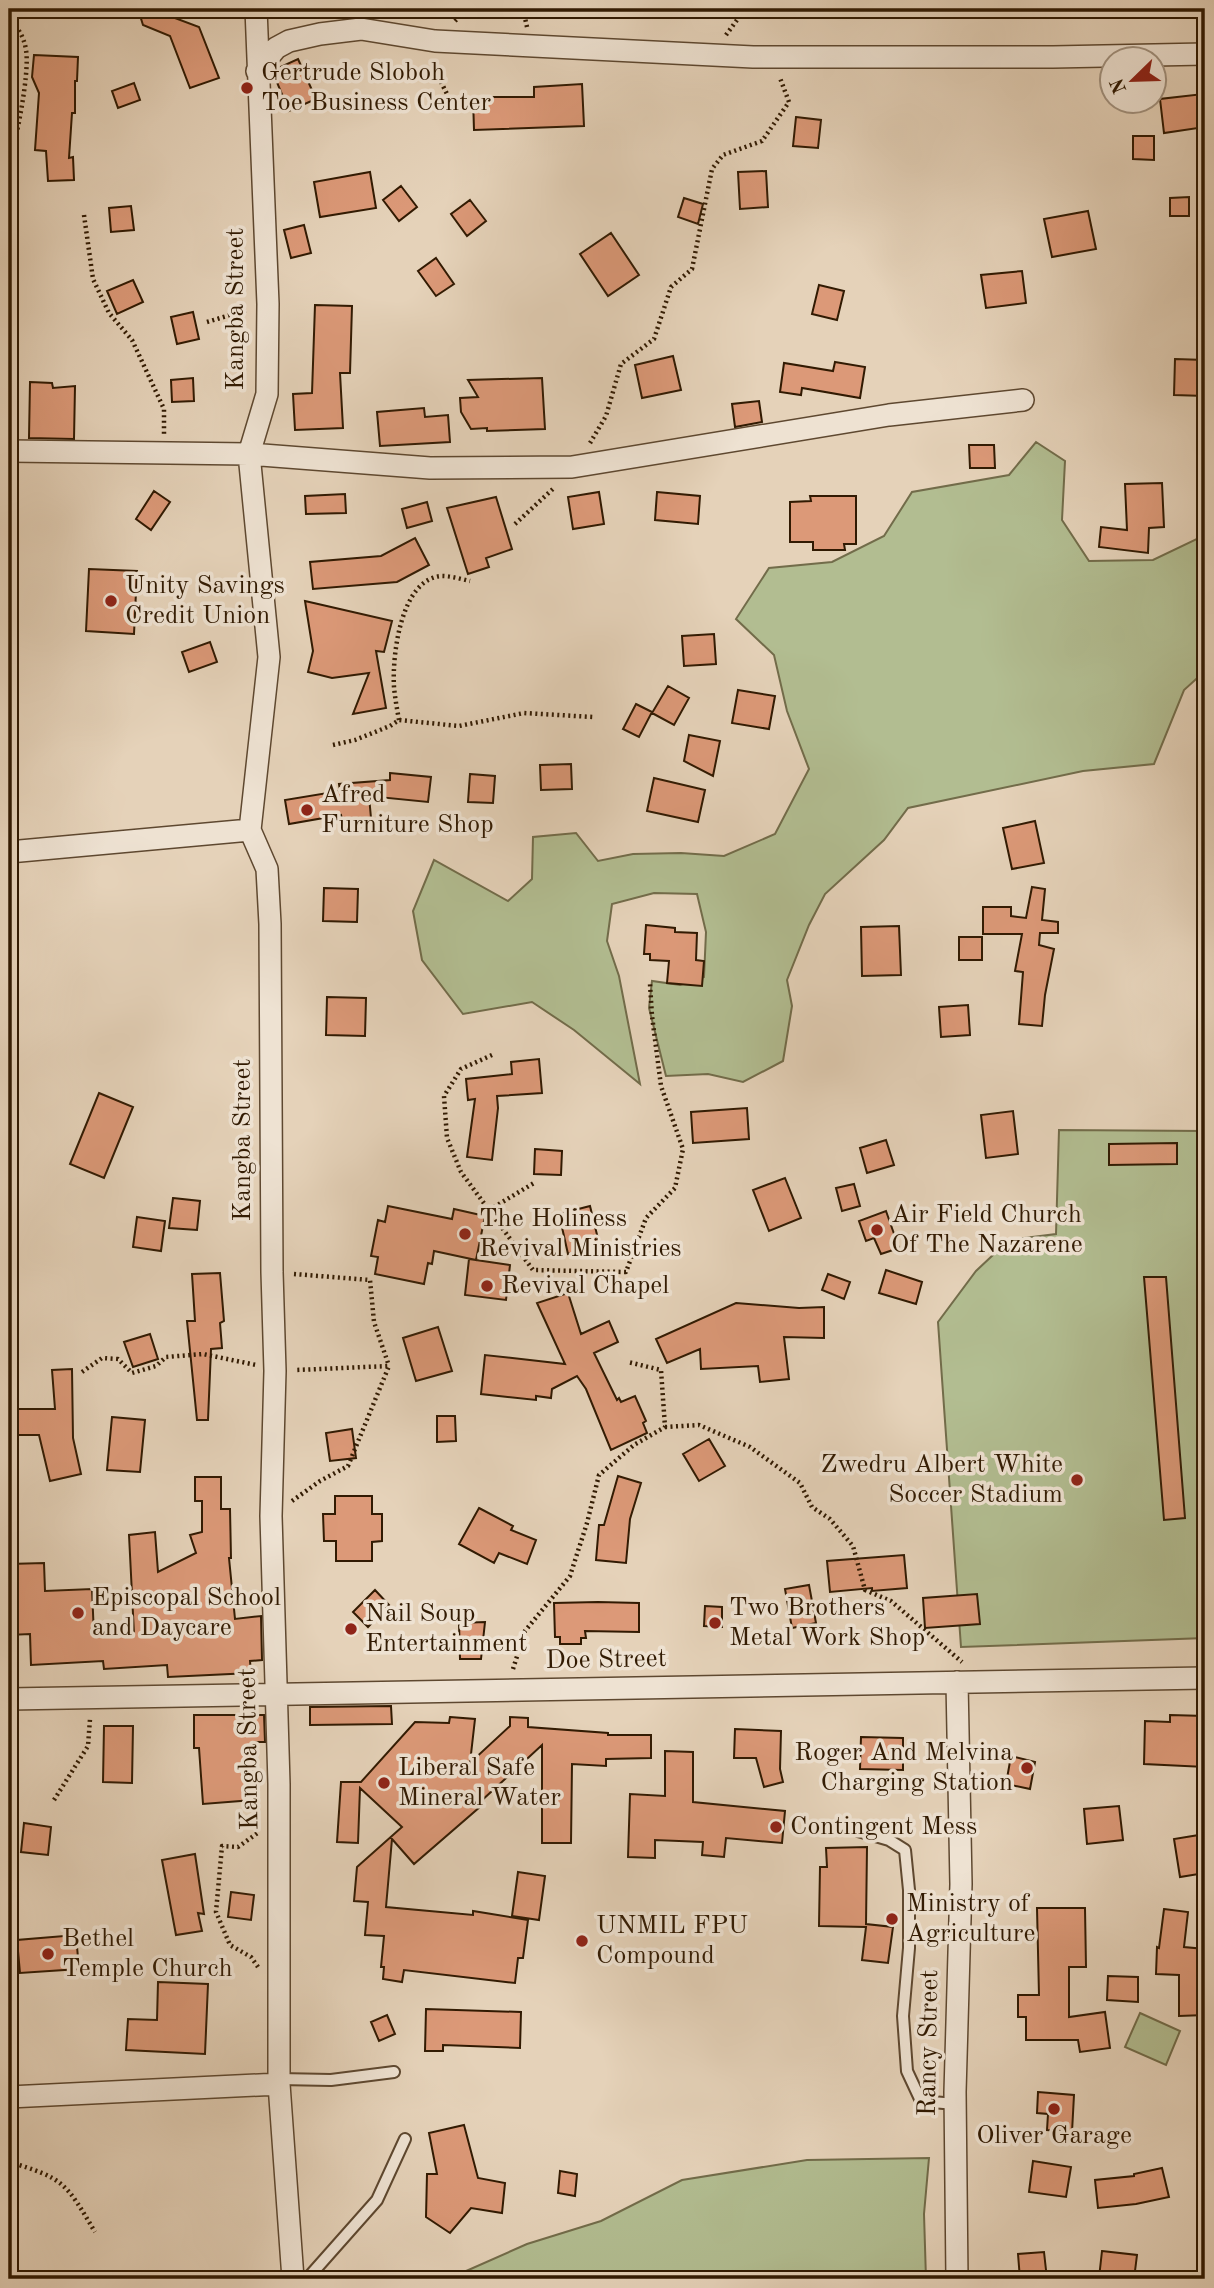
<svg xmlns="http://www.w3.org/2000/svg" width="1214" height="2288" font-family="'Old Standard TT',serif">
  <style>
    .green { fill: #b2bd91; stroke: #726c4a; stroke-width: 2 }
    .building { fill: #dc9978; stroke: #311a02; stroke-width: 2 }
    .lines { fill: none; stroke-linecap: round; stroke-linejoin: round }
    .lane-casing { stroke: #5e4830; stroke-width: 14 }
    .street-casing { stroke: #5e4830; stroke-width: 24 }
    .path { stroke: #311a02; stroke-width: 4.5; stroke-dasharray: 2 3.5; stroke-linecap: butt }
    .lane { stroke: #eee2d2; stroke-width: 10 }
    .street { stroke: #eee2d2; stroke-width: 21 }
    .poi-dot { fill: #8f2418; stroke: #eee2d2; stroke-width: 2.5 }
    .labels { text-anchor: middle; dominant-baseline: central; stroke-width: 7; stroke-linejoin: round; paint-order: stroke }
    .poi-label { font-size: 26px; fill: #311a02; stroke: #eee2d2; text-anchor: start }
    .street-label { font-size: 26px; fill: #311a02; stroke: #eee2d2 }
  </style>
  <rect width="100%" height="100%" fill="#e5d2b9"/>
  <filter id="stains"><feTurbulence type="fractalNoise" baseFrequency=".00286" numOctaves="4"/><feColorMatrix values="0 0 0 0 .2 0 0 0 0 .09 0 0 0 0 .02 0 0 0 .5 -.17"/></filter>
  <radialGradient id="worn" r=".72"><stop offset=".6" stop-color="#630" stop-opacity="0"/><stop offset="1" stop-color="#630" stop-opacity=".3"/></radialGradient>
  <path class="green" d="M1036,442l29,19 -3,59 27,41 64,-1 52,-25v136l-21,19 -30,74 -71,7 -175,37 -24,32 -59,54 -16,31 -22,55 5,26 -9,55 -40,21 -35,-8 -42,2 -17,-68 3,-27 28,4 24,-8 2,-45 -9,-38 -43,-1 -42,11 -5,37 12,35 21,108 -66,-54 -42,-28 -69,12 -41,-54 -9,-49 21,-51 74,41 24,-22 1,-42 43,-4 22,28 35,-7 48,-1 43,3 51,-22 34,-65 -22,-58 -13,-56 -38,-36 33,-51 63,-6 52,-26 28,-44 97,-17z
    M1059,1130l146,1v507l-244,9 -23,-325 38,-51 33,-31 47,-6z
    M1140,2013l40,18 -14,34 -41,-18z
    M929,2158l-5,56 2,65h-478l79,-35 74,-23 81,-41 125,-20z"/>
  <path class="building" d="M138,9h13l48,18 20,51 -29,10 -20,-52 -27,-11z
    M34,55l44,2 -1,24h-2v32h-3l-3,45 4,-1 1,23 -26,1 -2,-30 -11,-1 4,-57 -7,-16z
    M298,59l18,40 -27,12 -16,-38 3,-4z
    M134,83l6,17 -22,8 -6,-17z
    M582,84l2,42 -110,4 -1,-33h61v-10z
    M1203,94l2,33 -41,6 -4,-34z
    M796,117l25,3 -3,28 -25,-2z
    M1133,136h21v24l-21,-1z
    M766,171l2,36 -28,2 -2,-37z
    M370,172l6,36 -56,9 -6,-35z
    M401,186l16,21 -18,14 -16,-21z
    M1189,197v19h-19v-18z
    M684,198l19,6 -5,20 -20,-7z
    M470,200l16,21 -19,15 -16,-22z
    M131,206l3,24 -23,2 -2,-24z
    M1088,211l8,38 -44,8 -8,-38z
    M304,225l7,28 -20,5 -7,-28z
    M611,233l28,42 -31,21 -28,-42z
    M436,258l18,26 -18,12 -18,-25z
    M1022,271l4,32 -40,5 -5,-33z
    M133,280l10,22 -26,12 -10,-23z
    M819,285l25,6 -7,29 -25,-6z
    M315,305l37,1 -2,67h-10l3,55 -48,2 -2,-36 19,-1z
    M193,312l6,27 -22,5 -6,-27z
    M673,356l8,34 -39,8 -7,-33z
    M1175,359l30,1v36l-31,-1z
    M835,362l30,5 -5,31 -58,-10 -1,7 -21,-3 4,-29 49,8z
    M193,378l1,23 -22,1 -1,-22z
    M542,378l3,51 -58,2v-3l-16,1 -10,-17 -1,-14 18,-1 -10,-17z
    M30,382l22,1 1,5 22,-2 -1,53 -45,-1z
    M759,401l3,21 -27,5 -3,-23z
    M424,408l1,9 23,-2 2,27 -70,4 -3,-34z
    M969,445h25l1,23h-25z
    M1162,483l2,44 -15,1 -1,25 -49,-6 2,-20 26,3 -2,-46z
    M154,491l16,11 -19,28 -15,-11z
    M599,492l5,32 -31,5 -5,-32z
    M657,492l43,4 -2,28 -43,-4z
    M345,494l1,19 -40,1 -1,-18z
    M810,496h46v48h-12l1,6h-32v-8h-23v-40l21,-1z
    M496,497l16,52 -26,9 3,9 -21,7 -21,-66z
    M427,502l5,19 -25,7 -5,-19z
    M415,538l14,27 -32,17 -84,7 -3,-27 71,-6z
    M89,569l48,2 -3,63 -48,-3z
    M305,601l87,20 -8,31 -8,-1 10,57 -33,6 16,-41 -37,5 -24,-6 5,-21z
    M714,634l2,30 -32,2 -2,-30z
    M210,642l7,20 -28,10 -7,-20z
    M668,686l21,12 -15,27 -22,-12z
    M738,690l37,6 -6,33 -37,-6z
    M636,704l16,8 -13,25 -16,-8z
    M689,735l31,6 -7,35 -29,-15z
    M571,764l1,25 -31,1 -1,-25z
    M390,773l41,4 -3,25 -59,-6 2,22 -29,1 -1,-4 -52,9 -4,-24 55,-9 -1,-7 51,-4z
    M470,774l25,2 -2,27 -25,-1z
    M654,778l51,12 -7,32 -51,-11z
    M1035,821l9,42 -32,6 -9,-41z
    M1032,887l13,2 -3,31 16,2v11h-18l-1,12 15,4 -9,46 -3,31 -23,-2 4,-52 -8,-1 7,-37h-39v-27h28v9l15,2z
    M324,888l34,1 -1,33 -34,-1z
    M646,925l29,3v4l22,1 -1,27 8,1 -2,25 -35,-3 2,-22 -19,-1v-6h-6z
    M899,926l2,49 -39,1 -1,-49z
    M959,937h23v23h-23z
    M327,997l39,1 -1,38 -39,-1z
    M968,1005l2,30 -29,2 -2,-30z
    M539,1059l3,34 -45,3 1,12 -6,52 -25,-3 8,-58 -7,1 -2,-21 46,-5 -1,-12z
    M99,1093l34,14 -29,71 -34,-14z
    M747,1108l2,31 -56,4 -2,-31z
    M1013,1111l5,43 -32,4 -5,-43z
    M886,1140l8,25 -27,8 -7,-25z
    M1177,1143v21l-68,1v-21z
    M535,1149l27,2 -1,24 -27,-1z
    M785,1178l16,40 -32,13 -16,-41z
    M854,1184l6,22 -18,5 -6,-23z
    M173,1198l27,3 -3,29 -28,-2z
    M388,1206l64,13 2,-10 31,7 -9,44 -42,-9 -2,13 -4,-1 -4,21 -49,-10 3,-17 -7,-1 7,-36 7,2z
    M590,1206l10,41 -32,7 -9,-40z
    M886,1211l13,37 -18,6 -7,-16 -8,3 -7,-20z
    M137,1217l28,4 -4,30 -28,-4z
    M469,1259l41,6 -4,35 -41,-5z
    M886,1270l36,12 -6,22 -37,-11z
    M220,1273l4,48 -4,2 2,25 -11,1 -3,71h-11l-10,-99h8l-3,-47z
    M828,1274l22,8 -6,17 -22,-9z
    M1144,1277h22l19,241 -21,2z
    M568,1293l13,41 28,-13 9,21 -24,11 23,47 2,-2 2,4 14,-6 11,25 -3,2 4,10 -36,17 -25,-61 -9,-13 -25,13 -1,9 -15,-2v4l-55,-6 4,-39 80,9 -28,-61z
    M736,1303l63,5 25,-1v31l-40,-1 5,42 -29,3 -2,-16 -57,3 -1,-20 -33,14 -11,-24z
    M438,1327l14,44 -36,10 -13,-43z
    M150,1334l8,25 -25,8 -9,-25z
    M72,1369l1,69 8,36 -31,7 -11,-46h-30v-26h46l-3,-39z
    M437,1416h18l1,25 -19,1z
    M112,1417l33,3 -5,52 -33,-2z
    M352,1429l4,29 -26,3 -4,-28z
    M709,1439l16,27 -26,15 -16,-27z
    M618,1476l23,7 -11,36 -4,44 -30,-3 3,-35h5z
    M195,1477h26v32h9l1,49h-2l6,61 26,-3 1,44 -12,1 1,12 -83,4 -1,-12 -63,4 -1,-8 -72,4 -1,-31 -21,1v-71l35,-1 1,28 47,-2 2,47 40,-2 -5,-99 26,-3 3,40 38,-19 -6,-18 12,-3v-31h-7z
    M335,1496h37v18h10v27l-10,1v19h-36v-20h-12l-1,-27h12z
    M479,1508l34,18 -2,4 25,10 -9,24 -28,-11 -5,10 -35,-19z
    M904,1555l3,33 -35,3v-3l-42,4 -3,-31z
    M809,1585l7,38 -24,5 -7,-39z
    M375,1590l14,15 -21,22 -15,-15z
    M977,1594l3,30 -55,4 -2,-30z
    M598,1602l41,1v29l-54,-1 1,7h-5v6h-21v-7h-5l-1,-34z
    M705,1606l17,1v20l-18,-1z
    M485,1622l-4,37h-21l-1,-36z
    M391,1706l1,18 -82,1v-18z
    M194,1715h70l1,27h-12v58l-50,4 -4,-56h-5z
    M1170,1715l35,1v51l-61,-3 1,-43 25,1z
    M450,1717l25,2 -5,44 40,-37v-9l18,1v9l80,6v2h43v23l-45,1v7l-34,-2 -1,79h-29v-98l-63,58 2,3 -67,58 -22,-25 -6,68 87,8v-4l55,9 -5,38h-5l-3,25 -111,-13 -2,12 -19,-3 1,-12h-3l3,-31 -19,-1 3,-33 -14,-1 3,-34 45,-40 -42,-39 -2,55 -21,-1 4,-60h20l54,-60 34,1z
    M104,1726h29l-1,57 -29,-1z
    M735,1729l46,2 -1,38 3,13 -19,5 -8,-29h-22z
    M861,1737l42,1v32l-43,-1z
    M665,1751l28,1v50l92,9 -3,32 -56,-5 -2,19 -22,-2 1,-13 -48,-2v18l-27,-1 2,-63 35,2z
    M1011,1756l24,6 -5,27 -24,-5z
    M1119,1806l4,34 -36,4 -3,-35z
    M24,1823l27,4 -3,28 -27,-3z
    M1205,1834v39l-25,4 -6,-38z
    M867,1847l-1,77 27,3 -5,36 -26,-3 4,-33 -47,-1 1,-59h7l-1,-19z
    M195,1854l9,60 -6,-1 4,18 -26,4 -14,-75z
    M518,1872l27,4 -6,44 -27,-4z
    M231,1892l23,3 -3,25 -23,-3z
    M1037,1908h48l1,59h-17v50l36,-5 5,36 -30,4 -2,-12h-52v-23h-8v-22h21z
    M1164,1909l24,3 -4,35 21,2v66l-26,1v-41l-23,-1 1,-27 2,1z
    M76,1935l3,34 -59,4 -3,-33z
    M1108,1976l30,1v25l-31,-2z
    M158,1982l50,2 -3,70 -79,-4 2,-31 29,1z
    M426,2009l95,3 -1,36 -77,-3v6h-18z
    M387,2015l8,19 -16,7 -8,-19z
    M1038,2092l36,3 -2,37 -25,-2 1,-16 -11,-1z
    M464,2125l14,53 27,5 -3,30 -31,-5 -21,25 -24,-16 1,-43h10l-8,-41z
    M1033,2161l38,6 -5,30 -37,-5z
    M1162,2168l7,29 -33,7 -38,4 -3,-28 39,-4v-2z
    M560,2171l17,3 -2,22 -17,-3z
    M1102,2251l35,4 -3,24 -35,-1z
    M1044,2252l3,27h-27l-2,-25z"/>
  <g class="lines">
    <defs>
      <path id="lane" d="M858,1831l31,9 16,10 4,40v58l-6,68 4,55 14,30 34,3
        M279,2079l52,1 63,-8
        M307,2279l70,-79 28,-61"/>
      <path id="street" d="M256,9l12,295 -1,90 -18,60 20,203 -19,173 17,39 3,55 2,348 3,99 -4,145 8,268v300l14,195
        M257,71l19,-23 13,-7 31,-7 41,-5 74,12 318,16h300l152,-3
        M9,451l240,3 181,14 142,-1 317,-52 134,-15
        M9,852l241,-22
        M957,1682l4,202 -6,208 2,187
        M9,1699l1196,-21
        M9,2097l270,-13"/>
    </defs>
    <use href="#lane" class="lane-casing"/>
    <use href="#street" class="street-casing"/>
    <path class="path" d="M523,9l4,18
      M9,17c8,10 15,19 17,33 4,23 -10,91 -17,115
      M455,21l12,-12
      M726,35l19,-26
      M431,62l20,40
      M84,215l9,64 16,34 23,27 32,69v25
      M207,322l40,-12
      M9,369l3,62
      M590,443l16,-27 15,-52 33,-25 17,-52 21,-18 20,-100 11,-14 39,-14 27,-39 -9,-24
      M515,524l40,-37
      M399,720c-2,-11 -4,-22 -5,-33 -2,-32 7,-109 48,-111 9,0 19,3 28,5
      M333,745l22,-5 35,-14 9,-6 60,6 65,-13 69,4
      M492,1055l-31,14 -17,27 3,42 14,34 72,98 93,2 20,-54 29,-30 8,-39 -22,-63 -9,-70 -2,-32
      M489,1210l45,-27
      M294,1274l76,6 4,42 15,44
      M82,1372l20,-14 16,1 14,14 24,-7 10,-9 37,-3 53,11
      M665,1427l34,-2 51,22 50,36 12,24 18,12 23,27 12,44 26,11 71,61
      M292,1501l28,-20 28,-15 41,-100 -93,4
      M513,1669l12,-38 45,-55 17,-53 12,-48 35,-30 31,-18 -4,-57 -33,-8
      M54,1800l34,-54 2,-27
      M258,1967l-7,-10 -21,-12 -14,-33 6,-66 16,1 21,-15
      M9,2162c55,16 57,21 86,70"/>
    <use href="#lane" class="lane"/>
    <use href="#street" class="street"/>
  </g>
  <g class="poi-dot">
    <circle cx="247" cy="88" r="7"/>
    <circle cx="111" cy="601" r="7"/>
    <circle cx="307" cy="810" r="7"/>
    <circle cx="877" cy="1230" r="7"/>
    <circle cx="465" cy="1234" r="7"/>
    <circle cx="487" cy="1286" r="7"/>
    <circle cx="1077" cy="1480" r="7"/>
    <circle cx="78" cy="1613" r="7"/>
    <circle cx="715" cy="1623" r="7"/>
    <circle cx="351" cy="1629" r="7"/>
    <circle cx="1027" cy="1768" r="7"/>
    <circle cx="384" cy="1783" r="7"/>
    <circle cx="776" cy="1827" r="7"/>
    <circle cx="892" cy="1919" r="7"/>
    <circle cx="582" cy="1941" r="7"/>
    <circle cx="48" cy="1954" r="7"/>
    <circle cx="1054" cy="2109" r="7"/>
  </g>
  <g class="labels">
    <g class="poi-label">
      <text x="261" y="73">Gertrude Sloboh<tspan x="261" dy="30">Toe Business Center</tspan></text>
      <text x="125" y="586">Unity Savings<tspan x="125" dy="30">Credit Union</tspan></text>
      <text x="321" y="795">Afred<tspan x="321" dy="30">Furniture Shop</tspan></text>
      <text x="891" y="1215">Air Field Church<tspan x="891" dy="30">Of The Nazarene</tspan></text>
      <text x="479" y="1219">The Holiness<tspan x="479" dy="30">Revival Ministries</tspan></text>
      <text x="501" y="1286">Revival Chapel</text>
      <text x="1063" y="1465" text-anchor="end">Zwedru Albert White<tspan x="1063" dy="30">Soccer Stadium</tspan></text>
      <text x="92" y="1598">Episcopal School<tspan x="92" dy="30">and Daycare</tspan></text>
      <text x="729" y="1608">Two Brothers<tspan x="729" dy="30">Metal Work Shop</tspan></text>
      <text x="365" y="1614">Nail Soup<tspan x="365" dy="30">Entertainment</tspan></text>
      <text x="1013" y="1753" text-anchor="end">Roger And Melvina<tspan x="1013" dy="30">Charging Station</tspan></text>
      <text x="398" y="1768">Liberal Safe<tspan x="398" dy="30">Mineral Water</tspan></text>
      <text x="790" y="1827">Contingent Mess</text>
      <text x="906" y="1904">Ministry of<tspan x="906" dy="30">Agriculture</tspan></text>
      <text x="596" y="1926">UNMIL FPU<tspan x="596" dy="30">Compound</tspan></text>
      <text x="62" y="1939">Bethel<tspan x="62" dy="30">Temple Church</tspan></text>
      <text x="1054" y="2136" text-anchor="middle">Oliver Garage</text>
    </g>
    <g class="street-label">
      <text transform="translate(236 309) rotate(-90)">Kangba Street</text>
      <text transform="translate(243 1140) rotate(-90)">Kangba Street</text>
      <text transform="translate(606 1660) rotate(-1)">Doe Street</text>
      <text transform="translate(249 1749) rotate(-91)">Kangba Street</text>
      <text transform="translate(929 2043) rotate(-89)">Rancy Street</text>
    </g>
  </g>
  <rect width="1214" height="2288" fill="none" stroke="#e5d2b9" stroke-width="35"/>
  <rect x="10" y="10" width="1193" height="2267" fill="none" stroke="#311a02" stroke-width="3.5"/>
  <rect x="18" y="18" width="1179" height="2253" fill="none" stroke="#311a02" stroke-width="2"/>
  <g transform="translate(1133 80) rotate(247)"><circle r="33" fill="#eee2d2" stroke="#a2927f" stroke-width="2"/>
  <path d="M0-5L12 26L0 18L-12 26Z" fill="#8f2418"/>
  <text y="-10" font-size="19" font-weight="bold" text-anchor="middle" fill="#311a02">N</text>
  </g>
  <rect width="100%" height="100%" filter="url(#stains)"/>
  <rect width="100%" height="100%" fill="url(#worn)"/>
</svg>
